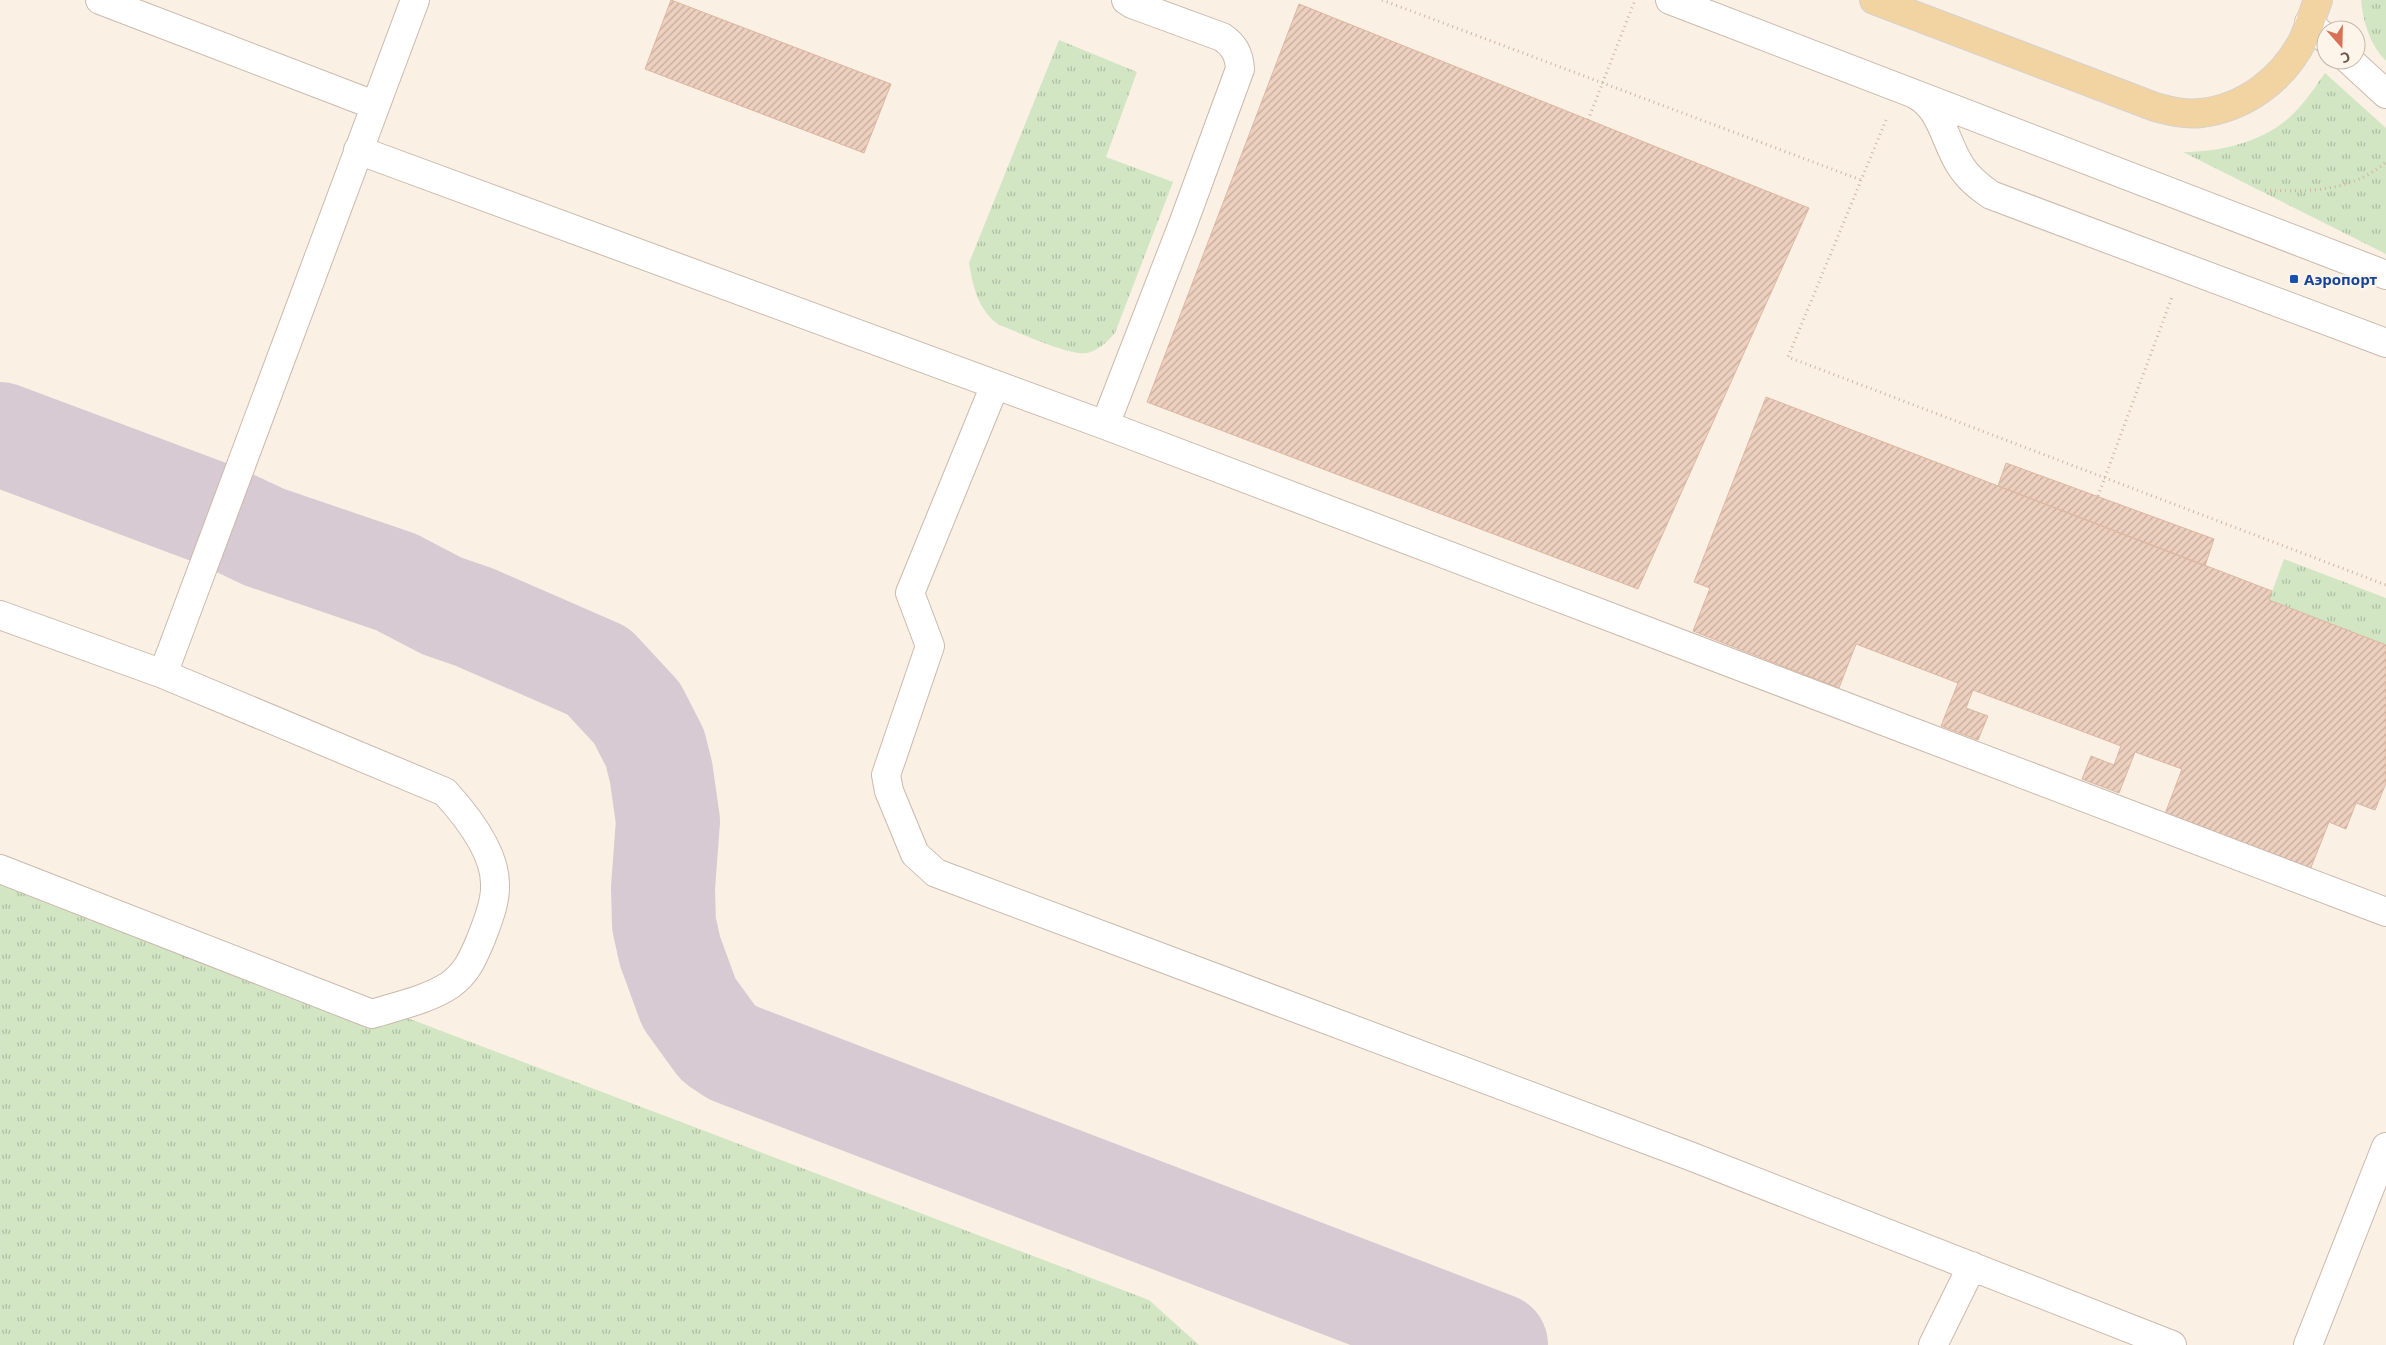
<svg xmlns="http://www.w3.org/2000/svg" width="2386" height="1345" font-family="'Noto Sans',sans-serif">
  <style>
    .grass { fill: url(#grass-tufts) }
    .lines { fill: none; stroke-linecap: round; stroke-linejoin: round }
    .taxiway { stroke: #d7cad3; stroke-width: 104 }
    .building { fill: url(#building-hatch); stroke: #ddb7a1 }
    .minor-casing { stroke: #cab9ac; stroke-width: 30 }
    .major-casing { stroke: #d7d1cd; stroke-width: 30 }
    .path { stroke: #d1b4a2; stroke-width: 3; stroke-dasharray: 1 4; stroke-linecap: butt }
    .minor { stroke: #fff; stroke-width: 28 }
    .major { stroke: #f2d4a3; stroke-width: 28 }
    .transit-dot { fill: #1a4fb4; stroke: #fdf5ea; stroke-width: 2 }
    .labels { text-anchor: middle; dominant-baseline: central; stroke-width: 5; stroke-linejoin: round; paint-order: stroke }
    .transit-label { font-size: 15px; font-weight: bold; fill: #164399; stroke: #fdf5ea; text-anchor: start }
  </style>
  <defs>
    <pattern id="grass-tufts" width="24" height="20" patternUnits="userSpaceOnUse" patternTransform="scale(1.25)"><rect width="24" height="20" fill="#d2e6c4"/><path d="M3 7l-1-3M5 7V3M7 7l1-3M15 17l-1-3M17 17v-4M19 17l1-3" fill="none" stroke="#afbda1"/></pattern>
    <pattern id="building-hatch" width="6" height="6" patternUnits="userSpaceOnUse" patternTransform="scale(1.25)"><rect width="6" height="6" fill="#edd0bf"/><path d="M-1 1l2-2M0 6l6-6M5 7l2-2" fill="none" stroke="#c4ac9d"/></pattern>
  </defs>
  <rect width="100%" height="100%" fill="#faf1e4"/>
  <path class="grass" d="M2361,0h25v61c-16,-16 -23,-39 -25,-61z
    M1059,40l78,32 -31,85 67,25 -58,151c-8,9 -16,17 -28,20 -18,3 -68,-21 -88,-28 -21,-15 -26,-38 -30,-62z
    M2325,73l61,55v126l-203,-102c38,0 84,-11 111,-39 12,-12 21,-26 31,-40z
    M2284,559l102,39v47l-117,-45z
    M0,863l1149,437 50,45h-1199z"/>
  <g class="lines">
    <path class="taxiway" d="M0,434l222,83 42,20 132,45 46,24 32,11 124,54 39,42 18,35 6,24 7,49 -5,67 1,36 6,27 19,52 29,40 15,10 763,292"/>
  </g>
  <path class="building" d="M671,0l220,84 -27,69 -219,-84z
    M1299,4l510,204 -171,381 -491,-187z
    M1766,397l506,194 -3,9 117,45v138l-11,27 -19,-7 -10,26 -17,-7 -19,48 -145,-56 17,-45 -47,-17 -16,41 -37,-14 9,-23 23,9 7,-19 -148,-56 -7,18 22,8 -10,24 -37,-14 17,-43 -102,-39 -17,44 -146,-57 17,-43 -16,-6z
    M2006,463l208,76 -9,27 -207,-80z"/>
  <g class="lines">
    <defs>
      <path id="minor" d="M100,0l274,105
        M1670,0l716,275
        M2309,23l17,16
        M2349,60l37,34
        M1916,95c26,14 29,47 44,70 8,13 18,21 31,30l395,148
        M358,150l747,275 1281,487
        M995,385l-85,208 20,53 -44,129 3,16 26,63 21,19 754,283 482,189
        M1105,425l78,-201 57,-155c-1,-15 -6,-24 -18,-32l-90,-33 -6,-4
        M0,615l163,59 282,118c21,23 50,60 50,92 1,18 -8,39 -14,55 -8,19 -14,34 -31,46 -23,15 -53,21 -78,29l-372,-145
        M163,674l252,-674
        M1933,1345l39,-79
        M2308,1345l78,-198"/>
      <path id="major" d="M1874,0l281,107c15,4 30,8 46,6 44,-5 82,-34 102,-73 6,-13 10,-27 15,-40"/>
    </defs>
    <use href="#minor" class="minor-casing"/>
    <use href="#major" class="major-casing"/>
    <path class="path" d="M1382,0l479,180
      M1588,120l47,-120
      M1886,120l-98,237 598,228
      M2265,190c44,2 86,2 121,-28
      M2098,496l74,-199"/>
    <use href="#minor" class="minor"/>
    <use href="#major" class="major"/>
  </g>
  <rect class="transit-dot" x="2289" y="274" width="10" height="10" rx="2.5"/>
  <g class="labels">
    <g class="transit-label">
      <text x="2304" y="279">Аэропорт</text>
    </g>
  </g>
  <g transform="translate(2341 45) rotate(160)"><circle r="24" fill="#fdf5ea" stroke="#c5b7ab"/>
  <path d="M0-4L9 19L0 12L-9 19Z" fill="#d87155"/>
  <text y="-8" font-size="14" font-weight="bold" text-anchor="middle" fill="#70594c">С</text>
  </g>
</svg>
